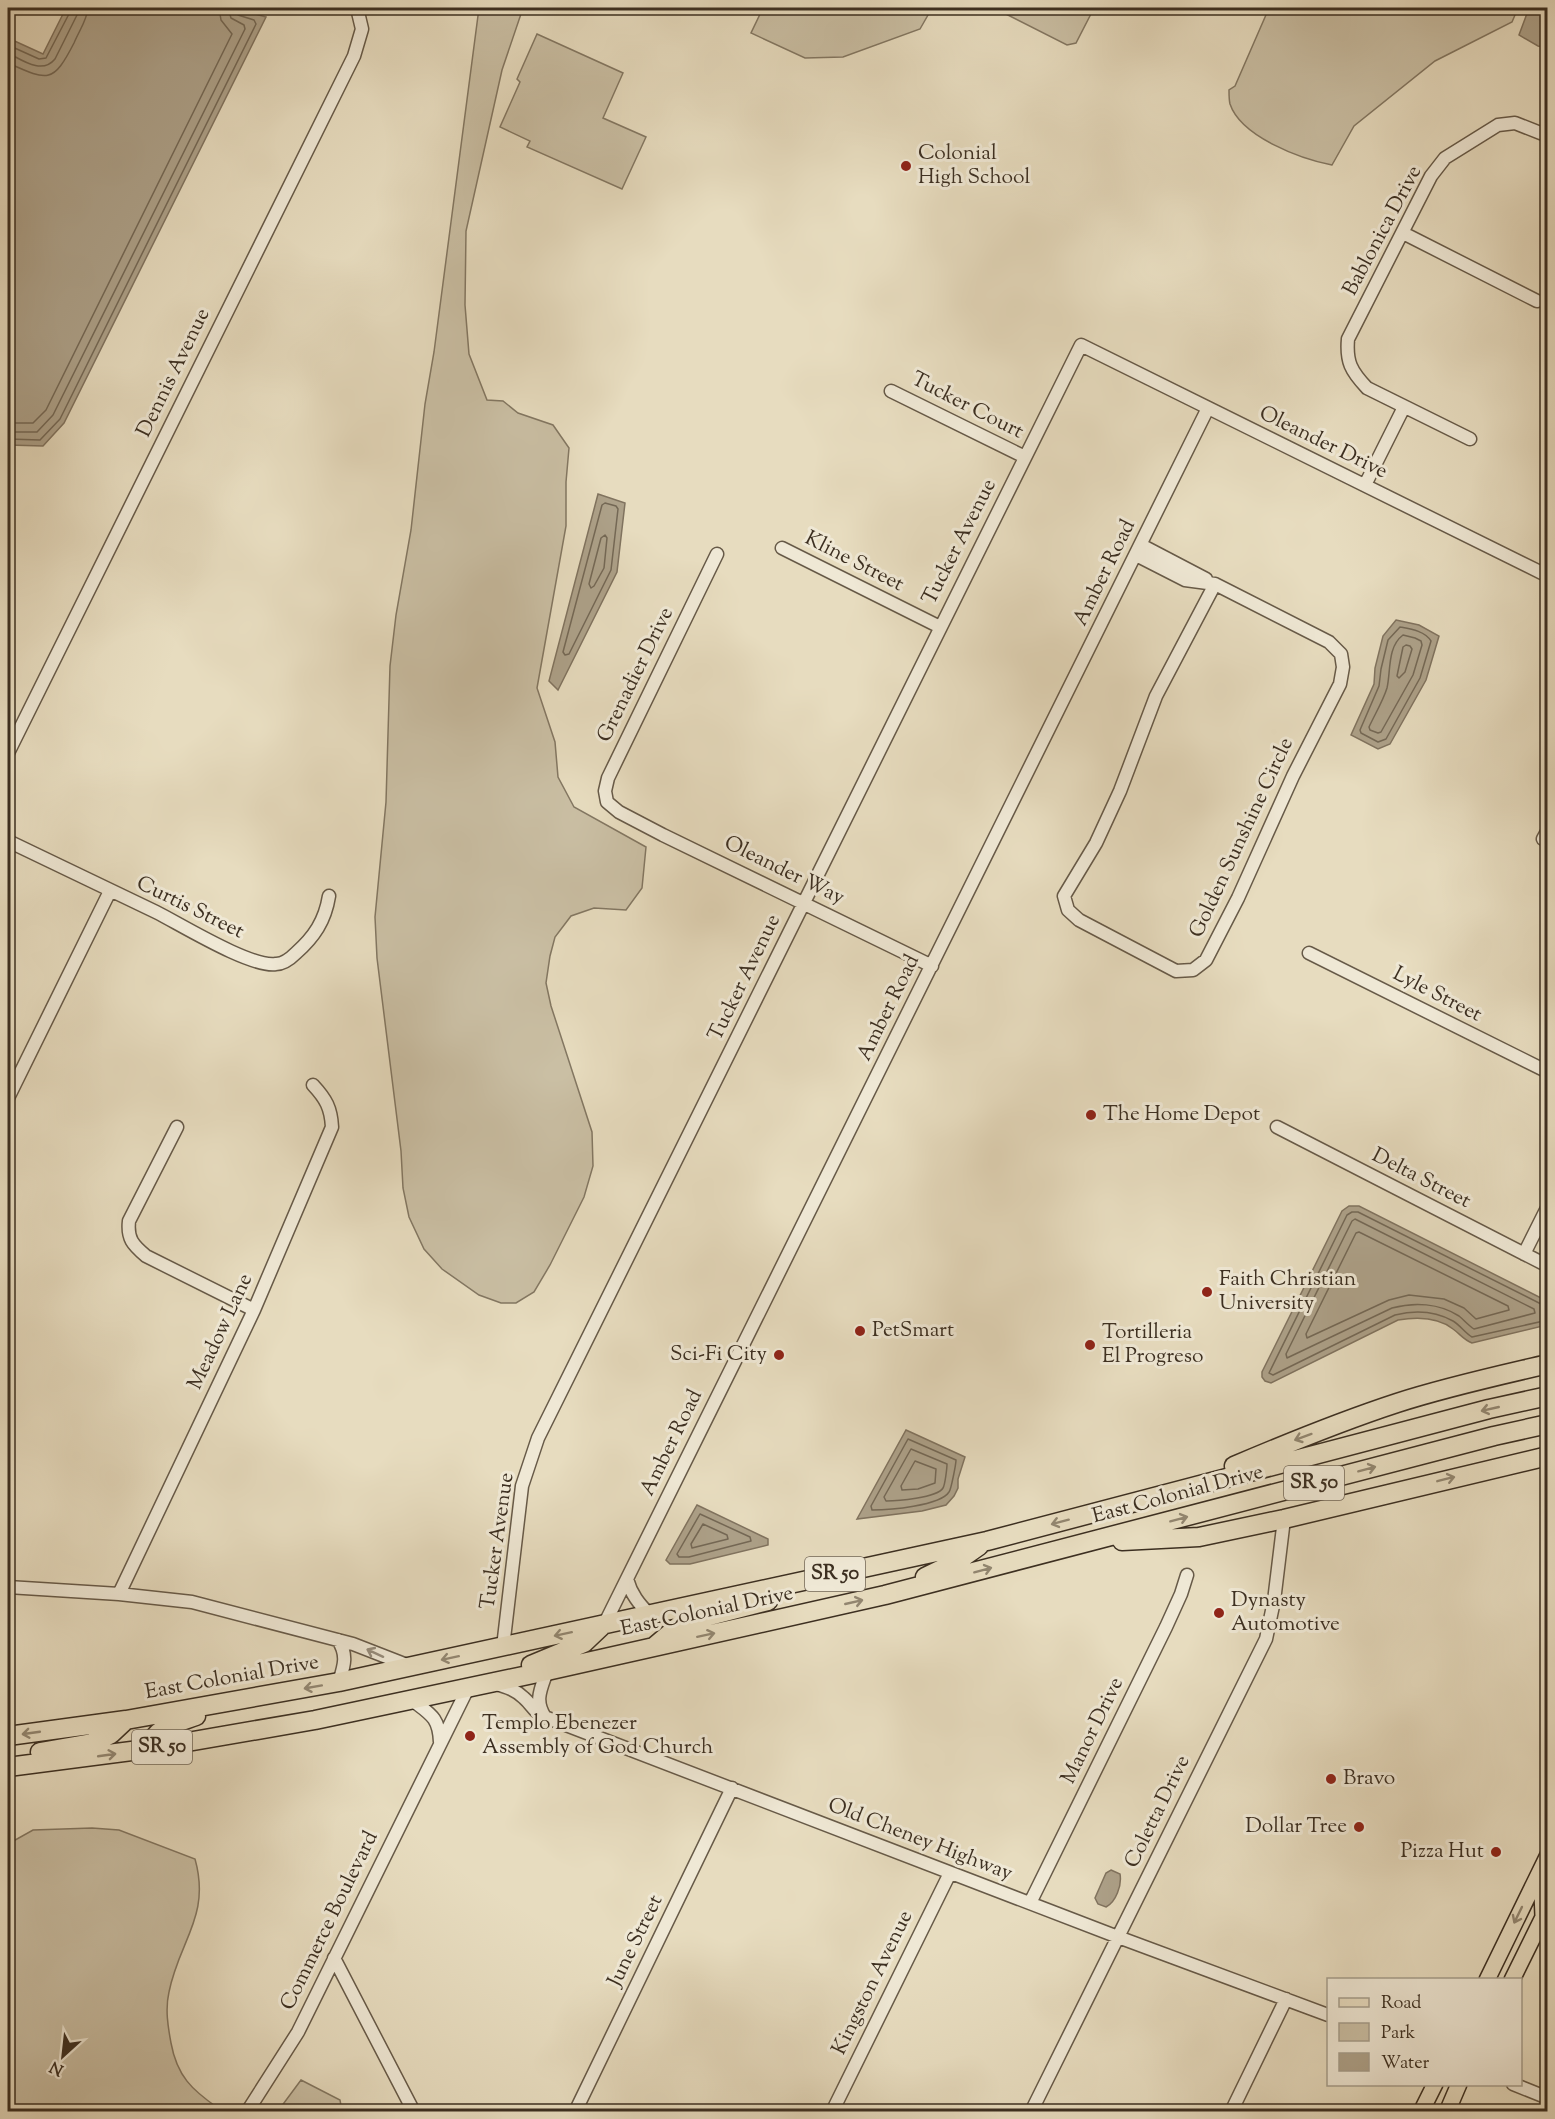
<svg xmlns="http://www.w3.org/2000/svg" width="1555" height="2119" font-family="'Sorts Mill Goudy',serif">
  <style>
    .green { fill: #cabfa4; stroke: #837762; stroke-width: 1.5 }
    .water { fill: #ada189; stroke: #80735f; stroke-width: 1.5 }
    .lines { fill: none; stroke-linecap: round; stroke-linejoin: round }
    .shore { stroke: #746855; stroke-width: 1.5 }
    .minor-casing { stroke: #675a48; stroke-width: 15 }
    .major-casing { stroke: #3c2f21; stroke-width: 18 }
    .highway-casing { stroke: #3c2f21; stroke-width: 21 }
    .minor { stroke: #efe8d5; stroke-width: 12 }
    .major { stroke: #e7dcbf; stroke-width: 15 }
    .highway { stroke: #e7dcbf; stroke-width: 18 }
    .oneway { stroke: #928670 }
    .oneway2 { stroke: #968c7b }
    .poi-dot { fill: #8f2418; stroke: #efe8d5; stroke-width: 2 }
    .labels { text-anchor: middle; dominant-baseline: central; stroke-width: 6; stroke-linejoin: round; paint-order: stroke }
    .shield { fill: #efe8d5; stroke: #726657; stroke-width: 1.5 }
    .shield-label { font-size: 20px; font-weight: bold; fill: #3c2f21 }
    .poi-label { font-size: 21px; fill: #3c2f21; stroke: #efe8d5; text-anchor: start }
    .street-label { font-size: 21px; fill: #3c2f21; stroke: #efe8d5 }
  </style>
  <rect width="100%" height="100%" fill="#e7dcbf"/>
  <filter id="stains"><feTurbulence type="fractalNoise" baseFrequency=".00333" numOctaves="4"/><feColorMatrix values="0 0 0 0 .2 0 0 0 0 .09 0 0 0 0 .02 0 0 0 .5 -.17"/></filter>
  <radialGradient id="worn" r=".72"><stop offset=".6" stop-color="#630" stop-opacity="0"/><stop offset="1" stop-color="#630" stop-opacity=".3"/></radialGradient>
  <path class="green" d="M479,8h44l-21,62 -36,161 -1,74 4,49 18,46 16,1 15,12 35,12 16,23 -3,34v44l-29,162 18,54 3,35 16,30 72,40 -4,41 -16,22 -32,-2 -23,8 -16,21 -5,19 -4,27 5,23 41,126 1,34 -9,31 -34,68 -16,27 -18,11h-15l-22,-8 -37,-26 -18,-20 -15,-32 -6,-29 -2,-37 -24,-193 -2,-41 11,-115 4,-136 6,-51 15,-85 14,-126 9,-52z
    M763,8h169l-12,21 -77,28 -38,1 -54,-25z
    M994,8h100l-18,35 -9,2z
    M1269,8h249l-6,14 -77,39 -81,65 -22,39c-31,-6 -91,-28 -102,-61 -1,-4 -1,-9 -1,-14l6,-4z
    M537,34l86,39 -20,45 43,19 -24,52 -95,-42 3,-6 -30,-14 20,-45 -3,-3z
    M92,1828l27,2 76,29c16,57 -16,82 -26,133 -4,17 -1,35 2,51 6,33 21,47 47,65l1,3h-211v-267l25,-14z
    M301,2080l39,20 2,11h-64z"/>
  <path class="water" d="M66,8h166l34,9 -202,406 -21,23 -35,-1v-407l35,16z
    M1529,8h18v40l-9,-2 -19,-11z
    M598,494l27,9 -8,69 -59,118 -9,-9z
    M1396,620l23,5 20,11 -13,44 -36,64 -12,5 -27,-14 23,-51 1,-16 8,-32z
    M1349,1206h10l188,95v24l-75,18c-8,-3 -12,-9 -19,-14 -15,-12 -37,-12 -55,-9l-127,63 -6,-2 -3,-4v-5l80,-161z
    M906,1430l59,27 -7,22v9l-4,8 -8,9 -24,6 -65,8z
    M697,1505l71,34v6l-78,19h-20l-4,-4z
    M1111,1870l9,4c2,11 -4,28 -14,33l-8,-3 -3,-6 11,-25z"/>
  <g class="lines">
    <path class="shore" d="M8,45l31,14 7,-1 24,-46 1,-4
      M8,53c14,7 34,22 47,6l22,-44 2,-7
      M8,63c40,18 45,21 66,-20 5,-12 13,-23 14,-35
      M8,423h25l13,-13 186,-376 -11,-14 -2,-12
      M8,432h29l16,-17 192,-386 -1,-4 -13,-7 -3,-10
      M8,439l32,1 20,-21 196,-395 -2,-4 -16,-5 -3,-7
      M605,503l11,3 2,3 -7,61 -42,84 -4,1 -2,-3 39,-147z
      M605,535l2,3 -3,30 -10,18 -3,2 -2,-4 12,-46z
      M1400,627c11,2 25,4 31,14l-11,37 -34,61 -8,3 -17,-9 -1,-3 19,-44 2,-17 7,-29z
      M1403,635l12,3 6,3 1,4 -9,30 -32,57 -3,1 -8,-3 -1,-3c6,-13 14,-26 18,-39 4,-17 0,-41 16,-53z
      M1406,645l4,1 2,3 -7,23 -6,6 -2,-2 6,-29z
      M1355,1219l179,90 1,4 -61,16c-6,-4 -10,-9 -15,-13 -20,-13 -45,-14 -67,-8l-105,50 -1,-4 66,-133z
      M1359,1232l149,74 1,4 -33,9 -12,-11 -20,-9 -35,-4 -20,5 -82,38 -1,-4 50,-101z
      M1548,1306l-5,-1 -185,-93h-6l-5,3 -78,158 4,2 122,-60c20,-5 40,-4 58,6 7,4 12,12 19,16l76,-17
      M908,1439l48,21c0,4 -5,30 -7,32 -9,14 -60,18 -77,18l-1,-4z
      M911,1449l36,15c0,4 -2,21 -4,24 -6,10 -47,13 -57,13l-2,-4z
      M915,1461l21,8 -1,14 -17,6 -16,1 -1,-4z
      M700,1514l50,23 1,4 -62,16h-10l-2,-3z
      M703,1524l24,11 1,4 -36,9 -1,-4z"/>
    <defs>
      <path id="minor" d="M1403,233l134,68
        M891,391l134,66
        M1470,439l-103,-51c-16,-17 -21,-26 -19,-49l83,-163 14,-18 53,-33 17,-2 33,13
        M1365,485l39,-78
        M1141,545l65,34
        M782,548l158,79
        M717,554l-109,224 -3,13 2,11 12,10 44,23 269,131
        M1136,555l49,25 30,4
        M1215,584l114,58 12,12 2,13 -3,17 -47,92 -55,122 -32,62 -13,10 -17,1 -97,-51 -11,-10 -4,-14 32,-53 24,-52 36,-95z
        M8,753l346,-697 8,-27 -5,-21
        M1543,839l5,-9
        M8,841c49,24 99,47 148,71 24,12 95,56 120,52 7,0 15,-6 20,-11 18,-16 29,-32 33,-57
        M1309,953l239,119
        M8,1098l102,-207
        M177,1127l-48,94c-2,18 4,24 17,35l108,54
        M1277,1127l271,139
        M1524,1254l24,-48
        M627,1579c4,15 12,25 23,36
        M8,1587l111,7 73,8 161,42 54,21
        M119,1594l135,-284 78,-183c-1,-19 -6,-28 -19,-42
        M604,1625l604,-1217
        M338,1640c10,15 6,26 1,42
        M503,1647l19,-161 16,-48 543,-1093 467,231
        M547,1671c-6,18 -13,29 -2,46l573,220 210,78
        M496,1684c11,3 20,6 28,14 7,6 10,13 18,18
        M412,1700c18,14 27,17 28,42
        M1030,1903l136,-276 15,-33 6,-19
        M334,1958l80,154
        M1513,2084l35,14
        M247,2112l51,-80 170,-344
        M575,2112l157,-324
        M832,2112l118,-239
        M1031,2112l235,-473 8,-38 10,-82
        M1231,2112l55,-113"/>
      <path id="major" d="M1543,1916l-1,-23 6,-11
        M1487,1980l61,-125
        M1512,1980l36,-73
        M1421,2112l14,-28
        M1447,2112l12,-28"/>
      <path id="highway" d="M1234,1466c54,-23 108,-45 163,-63 49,-16 100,-27 151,-39
        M1122,1541l77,-4 85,-18 264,-63
        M925,1577l31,-15 23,-16
        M656,1645l26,-22 86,-22
        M531,1665l53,-22 19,-18
        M8,1736l118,-16 213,-38 648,-141 502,-132 59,-13
        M147,1749c10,-23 27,-25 49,-33
        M40,1752l52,-9 19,-9 15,-14
        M8,1767l139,-18 168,-29 232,-49 338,-76 609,-159 54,-12"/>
    </defs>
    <use href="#minor" class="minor-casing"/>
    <use href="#major" class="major-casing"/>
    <use href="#highway" class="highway-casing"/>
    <use href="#minor" class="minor"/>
    <use href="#major" class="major"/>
    <use href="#highway" class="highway"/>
  </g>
  <defs><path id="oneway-shaft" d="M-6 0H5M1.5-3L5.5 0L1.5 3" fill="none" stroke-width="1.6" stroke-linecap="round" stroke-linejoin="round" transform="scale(1.5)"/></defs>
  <g class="oneway">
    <use href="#oneway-shaft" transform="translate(1490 1409) rotate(167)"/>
    <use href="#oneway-shaft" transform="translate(1303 1437) rotate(160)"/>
    <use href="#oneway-shaft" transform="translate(1367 1469) rotate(-15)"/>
    <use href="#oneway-shaft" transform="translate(1446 1479) rotate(-14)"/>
    <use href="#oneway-shaft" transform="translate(1179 1519) rotate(-15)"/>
    <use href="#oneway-shaft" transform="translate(1060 1522) rotate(165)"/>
    <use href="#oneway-shaft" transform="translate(983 1570) rotate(-15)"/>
    <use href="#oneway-shaft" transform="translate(854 1602) rotate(-13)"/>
    <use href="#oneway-shaft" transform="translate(563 1634) rotate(168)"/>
    <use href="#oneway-shaft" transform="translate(706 1635) rotate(-12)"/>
    <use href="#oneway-shaft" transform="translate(450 1658) rotate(168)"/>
    <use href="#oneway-shaft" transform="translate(313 1687) rotate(170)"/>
    <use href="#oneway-shaft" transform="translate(31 1733) rotate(172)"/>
    <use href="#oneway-shaft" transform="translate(107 1755) rotate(-8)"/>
    <use href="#oneway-shaft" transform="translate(1518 1915) rotate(116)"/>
  </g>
  <use class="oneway2" href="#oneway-shaft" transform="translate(375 1653) rotate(-155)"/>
  <g class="poi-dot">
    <circle cx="906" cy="166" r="6"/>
    <circle cx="1091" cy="1115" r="6"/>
    <circle cx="1207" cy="1292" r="6"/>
    <circle cx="860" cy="1331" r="6"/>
    <circle cx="1090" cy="1345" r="6"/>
    <circle cx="779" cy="1355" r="6"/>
    <circle cx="1219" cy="1613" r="6"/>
    <circle cx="470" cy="1736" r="6"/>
    <circle cx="1331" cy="1779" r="6"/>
    <circle cx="1359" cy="1827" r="6"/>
    <circle cx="1496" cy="1852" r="6"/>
  </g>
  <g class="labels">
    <g class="shield">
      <rect x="1284" y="1466" width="60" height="34" rx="4.5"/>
      <rect x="805" y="1557" width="60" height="34" rx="4.5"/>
      <rect x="132" y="1730" width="60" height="34" rx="4.5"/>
    </g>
    <g class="shield-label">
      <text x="1314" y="1483">SR 50</text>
      <text x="835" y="1574">SR 50</text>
      <text x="162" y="1747">SR 50</text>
    </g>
    <g class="poi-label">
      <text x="918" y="154">Colonial<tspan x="918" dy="24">High School</tspan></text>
      <text x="1103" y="1115">The Home Depot</text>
      <text x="1219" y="1280">Faith Christian<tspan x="1219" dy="24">University</tspan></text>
      <text x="872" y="1331">PetSmart</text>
      <text x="1102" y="1333">Tortilleria<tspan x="1102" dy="24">El Progreso</tspan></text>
      <text x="767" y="1355" text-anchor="end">Sci-Fi City</text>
      <text x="1231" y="1601">Dynasty<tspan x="1231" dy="24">Automotive</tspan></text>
      <text x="482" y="1724">Templo Ebenezer<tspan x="482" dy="24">Assembly of God Church</tspan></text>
      <text x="1343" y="1779">Bravo</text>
      <text x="1347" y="1827" text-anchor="end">Dollar Tree</text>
      <text x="1484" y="1852" text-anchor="end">Pizza Hut</text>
    </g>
    <g class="street-label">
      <text transform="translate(1383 231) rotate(-62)">Bablonica Drive</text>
      <text transform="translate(174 373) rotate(-64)">Dennis Avenue</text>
      <text transform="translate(967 406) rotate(27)">Tucker Court</text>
      <text transform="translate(1323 443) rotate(26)">Oleander Drive</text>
      <text transform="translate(960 542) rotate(-63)">Tucker Avenue</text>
      <text transform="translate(854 562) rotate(27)">Kline Street</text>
      <text transform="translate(1105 573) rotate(-64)">Amber Road</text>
      <text transform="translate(636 675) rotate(-64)">Grenadier Drive</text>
      <text transform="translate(1242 838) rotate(-65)">Golden Sunshine Circle</text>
      <text transform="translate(784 871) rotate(26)">Oleander Way</text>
      <text transform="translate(190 908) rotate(26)">Curtis Street</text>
      <text transform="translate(745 978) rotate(-64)">Tucker Avenue</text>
      <text transform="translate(1437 995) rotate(27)">Lyle Street</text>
      <text transform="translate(889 1008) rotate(-64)">Amber Road</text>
      <text transform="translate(1421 1179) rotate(27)">Delta Street</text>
      <text transform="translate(221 1332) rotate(-65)">Meadow Lane</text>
      <text transform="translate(672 1443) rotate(-64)">Amber Road</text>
      <text transform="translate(1178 1495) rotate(-15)">East Colonial Drive</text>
      <text transform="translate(498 1541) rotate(-82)">Tucker Avenue</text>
      <text transform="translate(707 1612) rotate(-12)">East Colonial Drive</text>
      <text transform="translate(232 1678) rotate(-10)">East Colonial Drive</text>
      <text transform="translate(1093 1731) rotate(-64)">Manor Drive</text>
      <text transform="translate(1158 1812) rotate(-64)">Coletta Drive</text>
      <text transform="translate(920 1840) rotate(21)">Old Cheney Highway</text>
      <text transform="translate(330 1921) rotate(-64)">Commerce Boulevard</text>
      <text transform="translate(636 1941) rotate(-64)">June Street</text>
      <text transform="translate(873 1983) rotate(-64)">Kingston Avenue</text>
    </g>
  </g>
  <rect width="1555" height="2119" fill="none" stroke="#e7dcbf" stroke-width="30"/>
  <rect x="9" y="9" width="1537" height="2101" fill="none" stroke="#3c2f21" stroke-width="3"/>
  <rect x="15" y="15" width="1525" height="2089" fill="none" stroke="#3c2f21" stroke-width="1.5"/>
  <rect x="1327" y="1978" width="195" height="108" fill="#efe8d5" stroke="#a79e8d" stroke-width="1.5"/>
  <rect x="1339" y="1998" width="30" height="9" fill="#e7dcbf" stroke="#a79e8d" stroke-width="1.5"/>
  <text x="1381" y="2008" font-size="18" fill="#3c2f21">Road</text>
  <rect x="1339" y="2023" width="30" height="18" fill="#cabfa4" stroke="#a79e8d" stroke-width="1.5"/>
  <text x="1381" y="2038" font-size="18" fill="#3c2f21">Park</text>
  <rect x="1339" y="2053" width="30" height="18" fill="#ada189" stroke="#a79e8d" stroke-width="1.5"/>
  <text x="1381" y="2068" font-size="18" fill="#3c2f21">Water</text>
  <g transform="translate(63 2056) rotate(207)" stroke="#efe8d5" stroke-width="4.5" paint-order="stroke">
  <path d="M0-4.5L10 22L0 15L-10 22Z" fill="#3c2f21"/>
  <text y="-9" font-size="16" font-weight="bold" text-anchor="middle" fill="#3c2f21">N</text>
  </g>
  <rect width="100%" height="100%" filter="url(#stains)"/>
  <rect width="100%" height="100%" fill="url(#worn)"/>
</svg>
